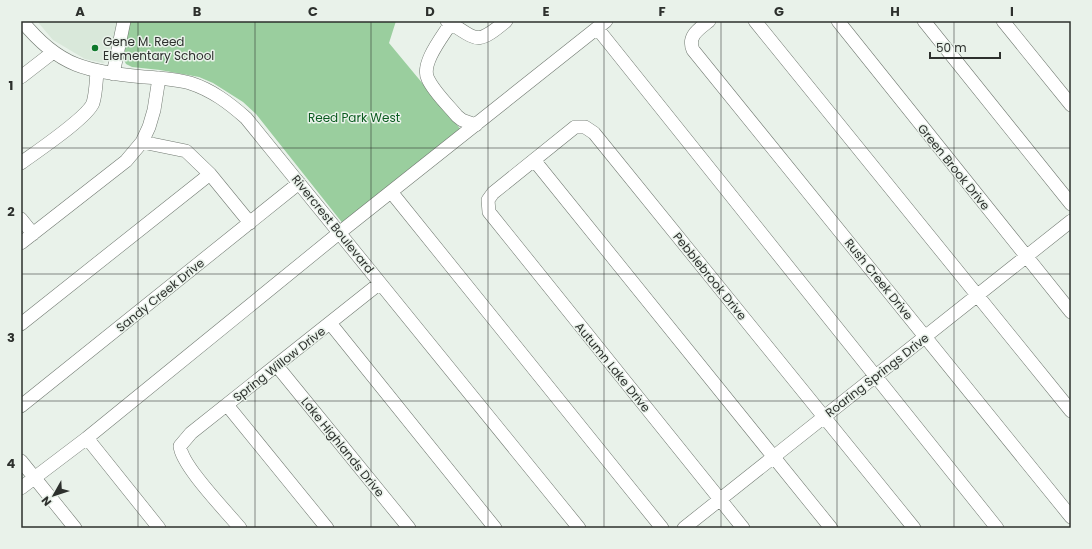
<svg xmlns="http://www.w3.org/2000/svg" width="1092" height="549" font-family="Poppins,sans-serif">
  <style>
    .built { fill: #d9e8da }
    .park { fill: #9ace9e }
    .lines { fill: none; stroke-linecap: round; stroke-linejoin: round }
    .minor-casing { stroke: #717971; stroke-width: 14 }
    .minor { stroke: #fff; stroke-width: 13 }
    .grid { fill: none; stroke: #2d302d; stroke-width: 1; stroke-opacity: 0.55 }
    .poi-dot { fill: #0f792c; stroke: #e9f2ea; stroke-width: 1.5 }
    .labels { text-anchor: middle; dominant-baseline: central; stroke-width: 3; stroke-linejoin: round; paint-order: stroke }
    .poi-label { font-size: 12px; fill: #2d302d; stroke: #e9f2ea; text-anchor: start }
    .park-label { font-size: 12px; fill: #0b5b20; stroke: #e9f2ea }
    .street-label { font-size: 12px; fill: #2d302d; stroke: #e9f2ea }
    .neatline { fill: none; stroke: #2d302d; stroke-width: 1.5 }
    .grid-label { font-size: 13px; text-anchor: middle; font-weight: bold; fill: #2d302d }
  </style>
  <rect width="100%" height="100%" fill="#e9f2ea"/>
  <path class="built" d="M37,21h92l-7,35 -19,7 -18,-4 -32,-19z"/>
  <path class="park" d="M129,21h267l-7,22 73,88 -118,94 -88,-111 -13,-12 -30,-19 -14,-6 -39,-7 -28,-3 -6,-3 -4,-8z"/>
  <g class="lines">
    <defs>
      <path id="minor" d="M22,21c38,47 65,50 122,56 15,1 31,2 46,6 22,7 39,20 56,35l333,410
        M447,21c31,19 29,25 59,0
        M709,21c-10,8 -22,15 -16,29l378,467
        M755,21l316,390
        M838,21l233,291
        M924,21l147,183
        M1003,21l68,84
        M451,23c-8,13 -31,41 -23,56 6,13 20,26 29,37l5,4 14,5
        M597,28l400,500
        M113,74l11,-53
        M21,77l31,-24
        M142,142l44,9 24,23
        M534,160l297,368
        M21,163c15,-11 66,-45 72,-60 3,-10 3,-21 4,-31
        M392,193l270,335
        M21,219l12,15
        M21,243l105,-82 16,-19 7,-15 5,-17 5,-32
        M330,323l165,205
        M21,324l189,-150 40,49
        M277,366l132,162
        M227,405l100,123
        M21,406l278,-223
        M87,438l252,-205 267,-212
        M21,461l54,67
        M21,488l66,-50 72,90
        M240,528c-14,-17 -59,-63 -60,-82l11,-13 189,-150
        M684,528l387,-307
        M743,528l-254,-316 -1,-12 5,-7 82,-66h10l9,6 320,395"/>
    </defs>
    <use href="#minor" class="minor-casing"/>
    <use href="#minor" class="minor"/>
  </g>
  <path class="grid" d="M138,21v507M255,21v507M371,21v507M488,21v507M604,21v507M721,21v507M837,21v507M954,21v507M21,148h1050M21,274h1050M21,401h1050"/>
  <circle class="poi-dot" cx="95" cy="48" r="4"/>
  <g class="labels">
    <g class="poi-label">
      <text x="103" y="41">Gene M. Reed<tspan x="103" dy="14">Elementary School</tspan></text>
    </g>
    <g class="park-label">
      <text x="354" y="117">Reed Park West</text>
    </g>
    <g class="street-label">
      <text transform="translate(954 167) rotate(51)">Green Brook Drive</text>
      <text transform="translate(333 224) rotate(51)">Rivercrest Boulevard</text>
      <text transform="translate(710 276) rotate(51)">Pebblebrook Drive</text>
      <text transform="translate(879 279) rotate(51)">Rush Creek Drive</text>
      <text transform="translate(160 295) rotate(-39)">Sandy Creek Drive</text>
      <text transform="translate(279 364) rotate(-38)">Spring Willow Drive</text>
      <text transform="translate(613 367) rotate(51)">Autumn Lake Drive</text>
      <text transform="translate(877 375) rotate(-38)">Roaring Springs Drive</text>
      <text transform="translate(343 447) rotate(51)">Lake Highlands Drive</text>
    </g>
  </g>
  <rect width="1092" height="549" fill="none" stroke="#e9f2ea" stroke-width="44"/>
  <g transform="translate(54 495) rotate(231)" stroke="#e9f2ea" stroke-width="3" paint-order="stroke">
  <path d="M0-3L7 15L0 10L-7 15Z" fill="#2d302d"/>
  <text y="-6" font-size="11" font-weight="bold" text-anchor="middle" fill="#2d302d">N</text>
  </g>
  <path d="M930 52v6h70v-6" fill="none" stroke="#2d302d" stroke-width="2"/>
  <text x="936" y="52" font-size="12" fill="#2d302d" stroke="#e9f2ea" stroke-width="3" paint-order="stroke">50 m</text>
  <rect x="22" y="22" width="1048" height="505" class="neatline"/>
  <g class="grid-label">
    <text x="80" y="16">A</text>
    <text x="197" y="16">B</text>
    <text x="313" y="16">C</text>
    <text x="430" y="16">D</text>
    <text x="546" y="16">E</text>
    <text x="662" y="16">F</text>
    <text x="779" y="16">G</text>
    <text x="895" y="16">H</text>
    <text x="1012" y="16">I</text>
    <text x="11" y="90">1</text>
    <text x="11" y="216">2</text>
    <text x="11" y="342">3</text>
    <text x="11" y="468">4</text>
  </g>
</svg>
